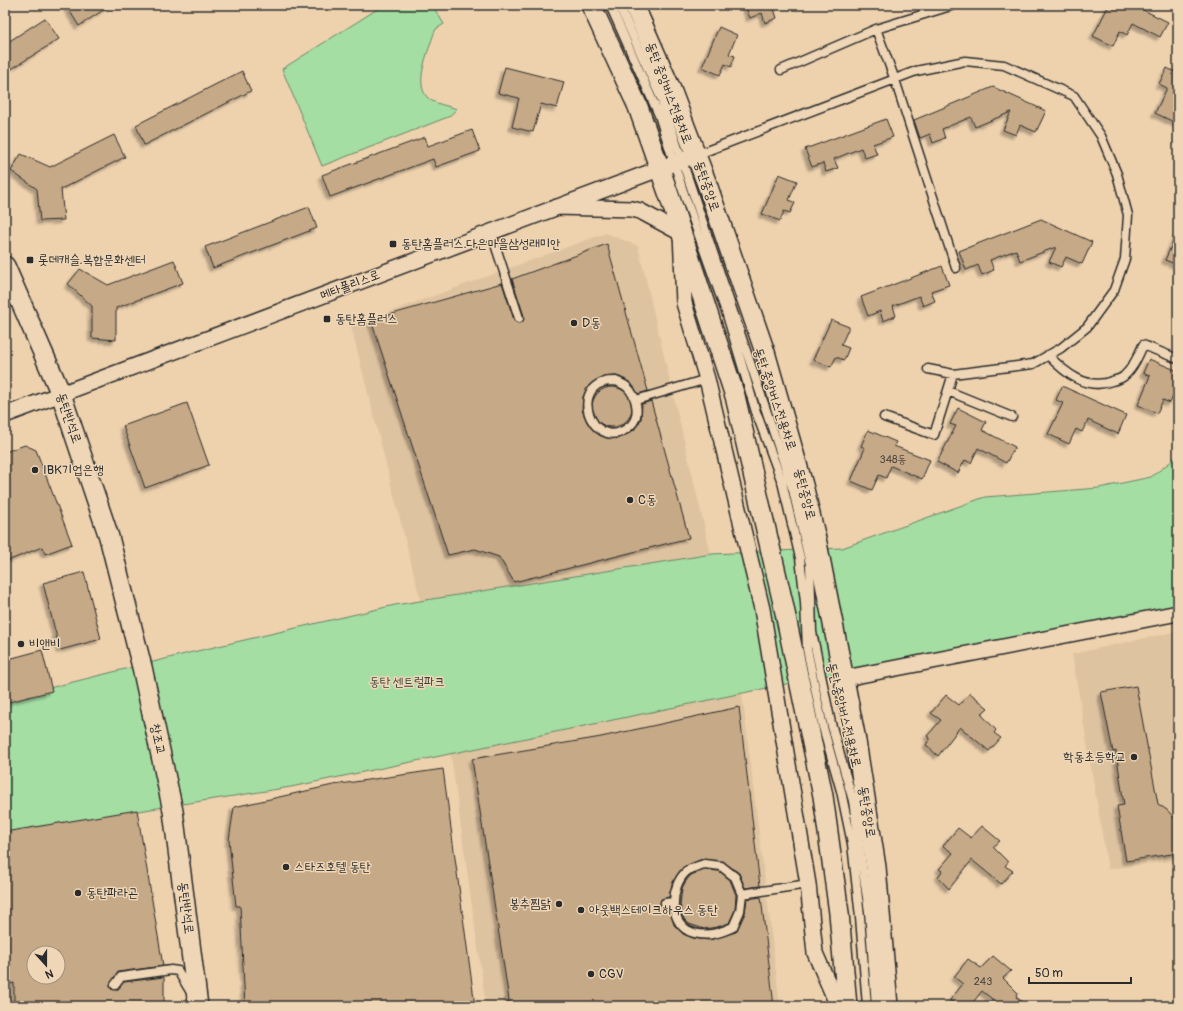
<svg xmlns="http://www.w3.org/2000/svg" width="1183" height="1011" font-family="Pangolin,'Poor Story',sans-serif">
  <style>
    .built { fill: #dec3a0 }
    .green { fill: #a4dea3; stroke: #688467 }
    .building { fill: #c6a986; stroke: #2b2b2b; fill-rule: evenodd; filter: url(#shadow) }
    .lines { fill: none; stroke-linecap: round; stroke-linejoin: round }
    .service-casing { stroke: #2b2b2b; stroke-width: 11 }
    .minor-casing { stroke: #2b2b2b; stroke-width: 18 }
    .tertiary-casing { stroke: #2b2b2b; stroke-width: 22 }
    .service { stroke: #eed6b6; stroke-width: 8 }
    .minor { stroke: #eed6b6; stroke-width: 15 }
    .tertiary { stroke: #eed6b6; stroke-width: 19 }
    .poi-dot { fill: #2b2b2b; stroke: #eed6b6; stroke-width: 1.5 }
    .labels { text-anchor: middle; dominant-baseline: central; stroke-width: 3; stroke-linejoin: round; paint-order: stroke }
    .number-label { font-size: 11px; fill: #524a42 }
    .street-label { font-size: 13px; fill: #2b2b2b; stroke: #eed6b6 }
    .poi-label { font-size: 13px; fill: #2b2b2b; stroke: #eed6b6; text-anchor: start }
    .park-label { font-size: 13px; fill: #3d463d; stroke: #eed6b6 }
  </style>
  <defs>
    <filter id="shadow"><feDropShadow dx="-3.5" dy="3.5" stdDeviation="1" flood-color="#0004"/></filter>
  </defs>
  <rect width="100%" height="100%" fill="#eed2ae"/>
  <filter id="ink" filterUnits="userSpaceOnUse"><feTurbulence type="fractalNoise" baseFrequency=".025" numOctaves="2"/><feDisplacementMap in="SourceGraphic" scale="8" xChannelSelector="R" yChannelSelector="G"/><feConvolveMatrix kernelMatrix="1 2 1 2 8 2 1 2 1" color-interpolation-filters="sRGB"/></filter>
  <g filter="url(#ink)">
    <path class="built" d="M606,233l32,13 102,431 40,329h-294l-46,-329 -89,-351z
      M1178,631v229l-70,9 -36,-215z"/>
    <path class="green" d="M384,5h48l12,19 -8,5 -2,4c-5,17 -21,51 -6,65 6,6 21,8 29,11l-9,8 -126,49 -40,-97z
      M1178,456v157l-315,55 -572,119 -286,45v-133l188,-47 202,-47 317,-51 130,-6 143,-51 114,-9 52,-11z"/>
    <path class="building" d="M66,5h45l-32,21z
      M745,5h36v1l-7,3 3,9 -12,5 -3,-10 -12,5z
      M1109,5h24l35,17 -8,15 -27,-14 -6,12 -7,-4 -7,15 -20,-10z
      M45,18l14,21 -54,34v-29z
      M719,27l18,8 -8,19 6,2 -4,11 -6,-3 -5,11 -18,-8z
      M1178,65v59l-23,-11 12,-25 -8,-4 8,-16 8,4z
      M505,67l59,15 -7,26 -16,-4 -8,28 -21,-5 7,-29 -21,-5z
      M242,71l9,20 -107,54 -8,-20z
      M993,87l53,24 -10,21 -16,-7 -4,10 -13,-5 8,-18 -36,15 -4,-10 -29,12 3,9 -12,5 -3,-9 -10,4 -6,-18z
      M886,119l7,18 -20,7 4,10 -12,4 -4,-10 -27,11 4,9 -12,4 -3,-9 -11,4 -7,-18z
      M472,130l8,21 -44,16 -3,-8 -103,38 -8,-22 103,-38 3,9z
      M114,135l11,22 -64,32 3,31 -24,1 -3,-32 -26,-18 10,-17 29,13z
      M779,174l18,7 -8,19 6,3 -5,10 -6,-2 -4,10 -18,-7z
      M309,207l8,21 -104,40 -8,-21z
      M1041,219l51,23 -10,22 -16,-7 -5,10 -12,-5 7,-15 -36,14 -4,-11 -26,10 4,10 -12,5 -4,-10 -12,5 -7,-19z
      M1178,231v34l-13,-5z
      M607,244l41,147 -10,3 -7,-11 -7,-4 -8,-3 -13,1 -14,9 -6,11 -1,13 5,12 8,10 12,6h11l16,-8 7,-11 1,-15 9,-3 38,137 -175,44 -15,-25 -24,-8 -27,6 -77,-235 131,-37 12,37 6,3 3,-2 1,-5 -12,-37z
      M174,260l9,23 -67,25v32l-24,-2v-32l-24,-22 12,-15 28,16z
      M942,266l7,19 -18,6 4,10 -12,5 -4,-10 -26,10 3,10 -13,5 -3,-10 -12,5 -7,-19z
      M831,320l18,7 -8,18 8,3 -5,12 -8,-3 -5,10 -18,-7z
      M1149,359l29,12v22l-3,-1 -5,11 -7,-3 -6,13 -19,-8 12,-29 -7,-3z
      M1062,386l64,29 -8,19 -30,-14 -6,12 -6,-3 -7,15 -21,-10 15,-31 -7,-3z
      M592 407a20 20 0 1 1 40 0a20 20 0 1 1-40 0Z
      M187,403l22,62 -64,23 -22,-62z
      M958,408l28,14 -4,8 33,17 -9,16 -28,-15 -7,15 -6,-3 -7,13 -21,-11 19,-36 -6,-2z
      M868,430l28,12 -2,4 36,14 -8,19 -31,-13 -5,12 -7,-3 -7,15 -21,-9 14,-33 -4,-2z
      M25,445l11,5 36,94 -27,10 -3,-7 -37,15v-110z
      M84,572l17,67 -41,11 -17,-67z
      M42,650l10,41 -47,12v-43z
      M1136,686l22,118 9,6 11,12v31l-52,8 -9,-55 7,-1 -8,-54 -3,1 -12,-60z
      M970,693l18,15 -7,6 15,16 -2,3 7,5 -12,13 -29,-24 -22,29 -12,-11 4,-7 -3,-2 14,-16 -10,-7 15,-18 13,10z
      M739,707l21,179 -15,2 -6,-15 -15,-11 -22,-3 -19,8 -11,17 -3,13 -8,2 -1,5 3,4h6l5,17 9,9 10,4 16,2 27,-8 9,-19 2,-14 14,-2 13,109h-264l-38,-247 129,-22z
      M443,769l32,237h-230l-5,-100h-4l-7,-66 5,-33 99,-22z
      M137,810l26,156 -45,6 -8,13 1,4 6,1 7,-8 40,-5v29h-150v-23l-9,2v-153zM34,953h24v24h-24z
      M982,826l18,15 -7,6 15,15 -3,4 8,5 -12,13 -29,-24 -23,29 -11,-12 4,-6 -3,-2 14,-16 -10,-7 15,-18 13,10z
      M705,870l14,1 11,9 6,15 -1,15 -6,13 -12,4 -13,2 -15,-5 -5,-5 -4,-14 2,-17 4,-7 5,-6z
      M993,956l18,15 -8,7 15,15 -2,4 12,9h-27l-19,-15 -12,15h-21l3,-4 -2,-2 13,-16 -9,-7 14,-18 13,9z"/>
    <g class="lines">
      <defs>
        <path id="service" d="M610,5l49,110 23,73 45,127 29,97 26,70 18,76 5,44 2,47 16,78 18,64 11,53 8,73 7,89
          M619,5l42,93 132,392 17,74 2,68 19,91 22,78 16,111 7,94
          M876,29l78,-24
          M781,70l95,-41 19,51 61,188
          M696,155l220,-84 49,-10 39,4 70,31 27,40 16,38 11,41 -3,44 -11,31 -27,37 -26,21 -28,16 -80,10 -25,-5
          M491,232l28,86
          M1048,355c17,18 39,36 64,26 4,-1 9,-2 12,-5 9,-8 14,-19 19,-31l35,14
          M616,381c4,2 8,3 11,6 10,9 14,30 3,39 -33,29 -62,-33 -26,-44 3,-1 9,-1 12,-1z
          M948,391l64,26
          M636,400l71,-21
          M884,417l50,18 19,-61
          M704,864l17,2 14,11 7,17 -2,17 -7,16c-13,6 -25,10 -39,6 -26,-7 -25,-47 -7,-62 4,-3 12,-5 17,-7z
          M742,894l66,-10
          M665,903l8,-1
          M115,985l6,-8 50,-7 7,1 12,20"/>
        <path id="minor" d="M557,207l75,2 8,2 41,22 3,70 23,76 55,230 46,275 7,69 23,53
          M5,415l691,-260
          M845,678l333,-65"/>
        <path id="tertiary" d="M591,5l47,102 32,91 65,198 48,207 40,193 16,117 8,93
          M634,5l36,82 37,97 58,168 38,133 14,58 38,192 21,132 12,139
          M5,266l56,128 48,143 33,130 31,144 25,195"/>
      </defs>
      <use href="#service" class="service-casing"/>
      <use href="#minor" class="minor-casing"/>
      <use href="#tertiary" class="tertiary-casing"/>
      <use href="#service" class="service"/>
      <use href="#minor" class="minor"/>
      <use href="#tertiary" class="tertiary"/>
    </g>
  </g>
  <g class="poi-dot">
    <rect x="389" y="240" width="8" height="8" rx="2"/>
    <rect x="26" y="256" width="8" height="8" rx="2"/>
    <rect x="323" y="315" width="8" height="8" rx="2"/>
    <circle cx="574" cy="323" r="4"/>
    <circle cx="35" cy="470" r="4"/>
    <circle cx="630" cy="500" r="4"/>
    <circle cx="21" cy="644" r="4"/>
    <circle cx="1134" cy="757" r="4"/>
    <circle cx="286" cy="867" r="4"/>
    <circle cx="78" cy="893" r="4"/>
    <circle cx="559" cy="904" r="4"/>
    <circle cx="581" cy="910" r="4"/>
    <circle cx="591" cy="974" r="4"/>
  </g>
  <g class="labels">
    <g class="number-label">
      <text x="893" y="459">348동</text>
      <text x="983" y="981">243</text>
    </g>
    <g class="street-label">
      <text transform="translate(669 93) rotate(69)">동탄 중앙버스전용차로</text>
      <text transform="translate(707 186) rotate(71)">동탄중앙로</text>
      <text transform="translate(350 285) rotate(-21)">메타폴리스로</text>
      <text transform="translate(775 399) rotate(71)">동탄 중앙버스전용차로</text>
      <text transform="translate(69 418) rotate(71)">동탄반석로</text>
      <text transform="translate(805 494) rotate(76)">동탄중앙로</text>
      <text transform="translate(844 715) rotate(76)">동탄 중앙버스전용차로</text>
      <text transform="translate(158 739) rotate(78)">창조교</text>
      <text transform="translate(867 812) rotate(81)">동탄중앙로</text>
      <text transform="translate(186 908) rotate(83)">동탄반석로</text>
    </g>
    <g class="poi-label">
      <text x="401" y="244">동탄홈플러스.다은마을삼성래미안</text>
      <text x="38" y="260">롯데캐슬.복합문화센터</text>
      <text x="335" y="319">동탄홈플러스</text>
      <text x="582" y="323">D동</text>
      <text x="43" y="470">IBK기업은행</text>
      <text x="638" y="500">C동</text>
      <text x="29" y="644">비앤비</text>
      <text x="1126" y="757" text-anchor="end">학동초등학교</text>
      <text x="294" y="867">스타즈호텔 동탄</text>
      <text x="86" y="893">동탄파라곤</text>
      <text x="551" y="904" text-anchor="end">봉추찜닭</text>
      <text x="589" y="910">아웃백스테이크하우스 동탄</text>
      <text x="599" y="974">CGV</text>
    </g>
    <g class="park-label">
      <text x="407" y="682">동탄 센트럴파크</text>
    </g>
  </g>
  <rect width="1183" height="1011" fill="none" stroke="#eed6b6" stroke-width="20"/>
  <rect x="10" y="10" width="1163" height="991" fill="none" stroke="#2b2b2b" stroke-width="1.5" filter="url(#ink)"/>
  <g transform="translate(46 965) rotate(159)"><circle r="19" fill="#eed6b6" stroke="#a0927e"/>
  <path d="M0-3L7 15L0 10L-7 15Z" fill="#2b2b2b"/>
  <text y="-6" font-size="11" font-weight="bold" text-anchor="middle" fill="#2b2b2b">N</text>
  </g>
  <path d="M1029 977v6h102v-6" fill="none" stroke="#2b2b2b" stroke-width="2"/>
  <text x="1035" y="977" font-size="12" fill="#2b2b2b" stroke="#eed6b6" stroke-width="3" paint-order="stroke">50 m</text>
</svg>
